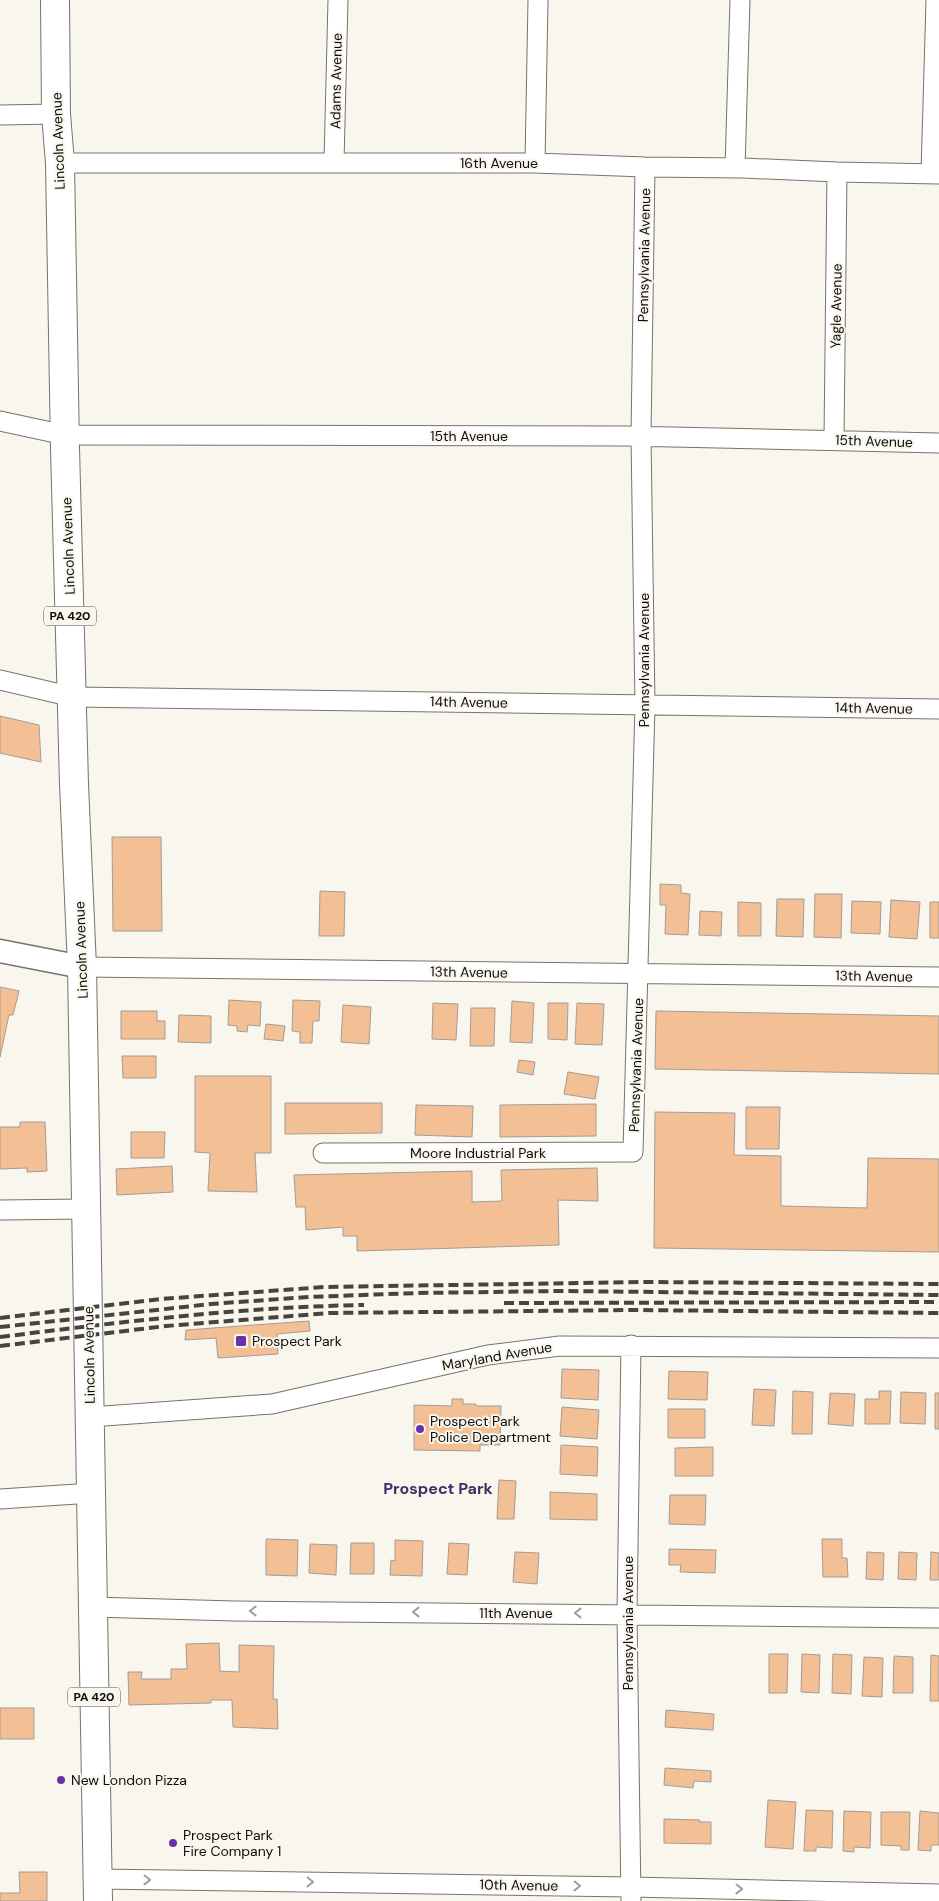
<svg xmlns="http://www.w3.org/2000/svg" width="939" height="1901" font-family="'DM Sans',sans-serif">
  <style>
    .building { fill: #f3bf94; stroke: #a49c96 }
    .lines { fill: none; stroke-linecap: round; stroke-linejoin: round }
    .minor-casing { stroke: #76736b; stroke-width: 21 }
    .tertiary-casing { stroke: #76736b; stroke-width: 25 }
    .primary-casing { stroke: #76736b; stroke-width: 30 }
    .minor { stroke: #fff; stroke-width: 19 }
    .tertiary { stroke: #fff; stroke-width: 22 }
    .primary { stroke: #fff; stroke-width: 28 }
    .rail { stroke: #464440; stroke-width: 4; stroke-dasharray: 10 5; stroke-linecap: butt }
    .oneway { stroke: #9e9e9d }
    .poi-dot { fill: #6931a8; stroke: #f9f6ed; stroke-width: 2 }
    .labels { text-anchor: middle; dominant-baseline: central; stroke-width: 4; stroke-linejoin: round; paint-order: stroke }
    .shield { fill: #f9f6ed; stroke: #54524d; stroke-width: 1 }
    .shield-label { font-size: 12px; font-weight: bold; fill: #0d0c09 }
    .street-label { font-size: 14px; fill: #0d0c09; stroke: #f9f6ed }
    .poi-label { font-size: 14px; fill: #0d0c09; stroke: #f9f6ed; text-anchor: start }
    .quarter-label { font-size: 16px; font-weight: bold; fill: #442c66; stroke: #f9f6ed }
  </style>
  <rect width="100%" height="100%" fill="#f9f6ed"/>
  <path class="building" d="M0,716l39,9 2,37 -41,-9z
    M112,837h49l1,94h-49z
    M660,884l21,1v8l9,1 -2,41 -23,-1 1,-29h-6z
    M320,891l25,1 -1,44h-25z
    M815,894h27l-1,44 -27,-1z
    M777,899h27l-1,38 -27,-1z
    M891,900l29,2 -3,37 -28,-2z
    M852,901l29,1 -1,32 -29,-1z
    M738,902l23,1v33h-23z
    M930,902h9v36h-9z
    M700,911l22,1 -1,24 -22,-1z
    M0,987l19,4 -6,24h-4l-9,42z
    M229,1000l32,2 -1,24 -12,-1 -1,7 -10,-1v-5l-9,-1z
    M293,1000l27,1 -1,20h-6l-1,22h-12v-11l-8,-1z
    M512,1001l22,2 -2,40 -22,-1z
    M433,1003l25,1 -2,36 -24,-1z
    M548,1003h20l-1,37 -19,-1z
    M577,1003l27,1 -2,41 -27,-1z
    M343,1005l28,2 -2,37 -28,-2z
    M471,1008h24l-1,38h-24z
    M121,1011h36v10h8v18h-44z
    M656,1011l283,5v58l-284,-5z
    M179,1015l32,1v27l-33,-1z
    M266,1024l19,2 -2,15 -19,-2z
    M122,1056h34v22h-33z
    M519,1060l16,2 -2,13 -16,-3z
    M568,1072l31,5 -4,22 -31,-5z
    M195,1076h76v77h-16l2,39 -49,-1 2,-38 -15,-1z
    M285,1103h97v30l-97,1z
    M596,1104v32l-96,1v-32z
    M416,1105l57,1 -1,31 -57,-2z
    M746,1107h34l-1,42h-33z
    M655,1112l80,1 -1,42 47,1v50l86,2 1,-50 71,1v93l-285,-4z
    M20,1122h25l2,49 -20,1v-4l-27,1v-42h20z
    M131,1132h34l-1,26h-33z
    M172,1166l1,26 -56,3 -1,-26z
    M597,1168l1,33 -40,-1 1,45 -202,6v-15h-14v-9l-37,3 -1,-23h-9l-2,-32 178,-4v31l30,-1 -1,-31z
    M309,1321l1,10 -33,3 1,20 -60,4 -2,-20 -31,2 1,-10z
    M562,1369l37,1 -1,30 -37,-2z
    M669,1371l39,1 -1,28 -39,-1z
    M754,1389l22,1 -2,36 -22,-1z
    M793,1391l20,1 -1,42h-20z
    M879,1391h12l-1,33h-25v-25h14z
    M901,1392l25,1 -1,31 -25,-1z
    M830,1393l25,1 -2,32 -25,-2z
    M935,1393h4v36h-4z
    M452,1399h11v5h13v2h25l-1,39h-20v6l-66,-1v-45l38,1z
    M562,1407l37,3 -2,29 -37,-3z
    M668,1409h37v29h-37z
    M561,1445l37,2 -1,29 -37,-2z
    M713,1447v29h-38v-28z
    M499,1480l17,1 -2,38h-17z
    M550,1492l47,2v26l-47,-1z
    M670,1495h36l-1,30 -36,-1z
    M266,1539l32,1 -1,36 -31,-1z
    M822,1539h20v19h5l1,19h-25z
    M395,1540l28,1 -1,35 -32,-1 1,-15 4,1z
    M351,1543h23v31h-24z
    M449,1543l20,1 -2,31 -20,-1z
    M310,1544l27,1 -1,30 -27,-2z
    M669,1549l47,1 -1,23 -35,-1 1,-7h-12z
    M515,1552l24,1 -2,31 -24,-2z
    M867,1552l17,1 -1,27 -17,-1z
    M899,1552l18,1 -1,27 -18,-1z
    M931,1552l8,1v27h-9z
    M219,1643l1,28 19,1v-27l35,1 -1,53h4l1,30 -45,-2 -1,-27h-21v3l-82,2 -1,-33h14l-1,7h30v-10h16l-1,-25z
    M769,1654h19l-1,39h-18z
    M802,1654l18,1 -1,38 -18,-1z
    M833,1654l19,1 -1,39 -19,-1z
    M931,1655l8,1v45h-9z
    M894,1656l19,1v36h-20z
    M864,1657l19,1 -1,39 -20,-1z
    M0,1708h34v31h-34z
    M666,1710l48,4 -1,16 -48,-3z
    M665,1768l46,3v11l-17,-1 -1,7 -29,-3z
    M768,1800l28,2 -3,47 -28,-2z
    M806,1810l27,1 -1,37 -16,-1v4h-12z
    M844,1811l27,1 -1,36 -16,-1v5l-11,-1z
    M920,1811l19,2v32h-8v6l-13,-1z
    M881,1812h29l-1,38h-8v-4l-20,-1z
    M664,1819l36,1 -1,2h12v22l-47,-1z
    M19,1872h28v29h-47v-8h20z"/>
  <g class="lines">
    <defs>
      <path id="minor" d="M0,115l56,-1
        M334,162l4,-162
        M60,163h475l110,4 98,1 94,4 102,2
        M535,163l3,-163
        M735,168l5,-168
        M931,174l5,-174
        M0,421l65,14 561,1 313,7
        M834,439l3,-267
        M0,680l73,17 866,12
        M82,967l857,10
        M323,1153l310,-1 12,-447 -4,-269 4,-269
        M0,1210l86,-1
        M90,1417l182,-13 216,-49 72,-9 379,2
        M0,1499l92,-6
        M92,1607l142,4 705,7
        M98,1879l533,8 308,7
        M631,1901l-4,-287 4,-269"/>
      <path id="tertiary" d="M0,951l82,16"/>
      <path id="primary" d="M55,0l1,114 4,49 5,285 9,336 8,183 16,934"/>
    </defs>
    <use href="#minor" class="minor-casing"/>
    <use href="#tertiary" class="tertiary-casing"/>
    <use href="#primary" class="primary-casing"/>
    <use href="#minor" class="minor"/>
    <use href="#tertiary" class="tertiary"/>
    <use href="#primary" class="primary"/>
    <path class="rail" d="M504,1303l435,-1
      M0,1318l161,-19 163,-12 321,-5 294,2
      M0,1327l211,-23 97,-7 109,-4 145,-2 377,4
      M0,1337c121,-15 242,-30 364,-32
      M0,1346l166,-20 163,-13 306,-3 304,3"/>
  </g>
  <defs><path id="oneway-chevron" d="M-2-3.5L2.5 0L-2 3.5" fill="none" stroke-width="1.6" stroke-linecap="round" stroke-linejoin="round" transform="scale(1.25)"/></defs>
  <g class="oneway">
    <use href="#oneway-chevron" transform="translate(253 1611) rotate(-180)"/>
    <use href="#oneway-chevron" transform="translate(416 1612) rotate(-180)"/>
    <use href="#oneway-chevron" transform="translate(578 1613) rotate(-180)"/>
    <use href="#oneway-chevron" transform="translate(147 1880) rotate(1)"/>
    <use href="#oneway-chevron" transform="translate(310 1882) rotate(1)"/>
    <use href="#oneway-chevron" transform="translate(577 1886) rotate(1)"/>
    <use href="#oneway-chevron" transform="translate(739 1889) rotate(1)"/>
  </g>
  <g class="poi-dot">
    <rect x="235" y="1335" width="12" height="12" rx="2.5"/>
    <circle cx="420" cy="1429" r="5"/>
    <circle cx="61" cy="1780" r="5"/>
    <circle cx="173" cy="1843" r="5"/>
  </g>
  <g class="labels">
    <g class="shield">
      <rect x="44" y="606.5" width="52" height="19" rx="4"/>
      <rect x="68" y="1687.5" width="52" height="19" rx="4"/>
    </g>
    <g class="shield-label">
      <text x="70" y="616">PA 420</text>
      <text x="94" y="1697">PA 420</text>
    </g>
    <g class="street-label">
      <text transform="translate(336 81) rotate(-89)">Adams Avenue</text>
      <text transform="translate(58 141) rotate(-92)">Lincoln Avenue</text>
      <text x="499" y="163">16th Avenue</text>
      <text transform="translate(644 255) rotate(-89)">Pennsylvania Avenue</text>
      <text transform="translate(836 306) rotate(-89)">Yagle Avenue</text>
      <text x="469" y="436">15th Avenue</text>
      <text transform="translate(874 441) rotate(2)">15th Avenue</text>
      <text transform="translate(68 546) rotate(-92)">Lincoln Avenue</text>
      <text transform="translate(644 660) rotate(-90)">Pennsylvania Avenue</text>
      <text transform="translate(469 702) rotate(1)">14th Avenue</text>
      <text transform="translate(874 708) rotate(1)">14th Avenue</text>
      <text transform="translate(81 950) rotate(-92)">Lincoln Avenue</text>
      <text transform="translate(469 972) rotate(1)">13th Avenue</text>
      <text transform="translate(874 976) rotate(1)">13th Avenue</text>
      <text transform="translate(636 1065) rotate(-88)">Pennsylvania Avenue</text>
      <text x="478" y="1153">Moore Industrial Park</text>
      <text transform="translate(89 1355) rotate(-91)">Lincoln Avenue</text>
      <text transform="translate(497 1356) rotate(-10)">Maryland Avenue</text>
      <text x="516" y="1613">11th Avenue</text>
      <text transform="translate(628 1623) rotate(-90)">Pennsylvania Avenue</text>
      <text transform="translate(519 1885) rotate(1)">10th Avenue</text>
    </g>
    <g class="poi-label">
      <text x="252" y="1341">Prospect Park</text>
      <text x="430" y="1421">Prospect Park<tspan x="430" dy="16">Police Department</tspan></text>
      <text x="71" y="1780">New London Pizza</text>
      <text x="183" y="1835">Prospect Park<tspan x="183" dy="16">Fire Company 1</tspan></text>
    </g>
    <g class="quarter-label">
      <text x="438" y="1488">Prospect Park</text>
    </g>
  </g>
</svg>
